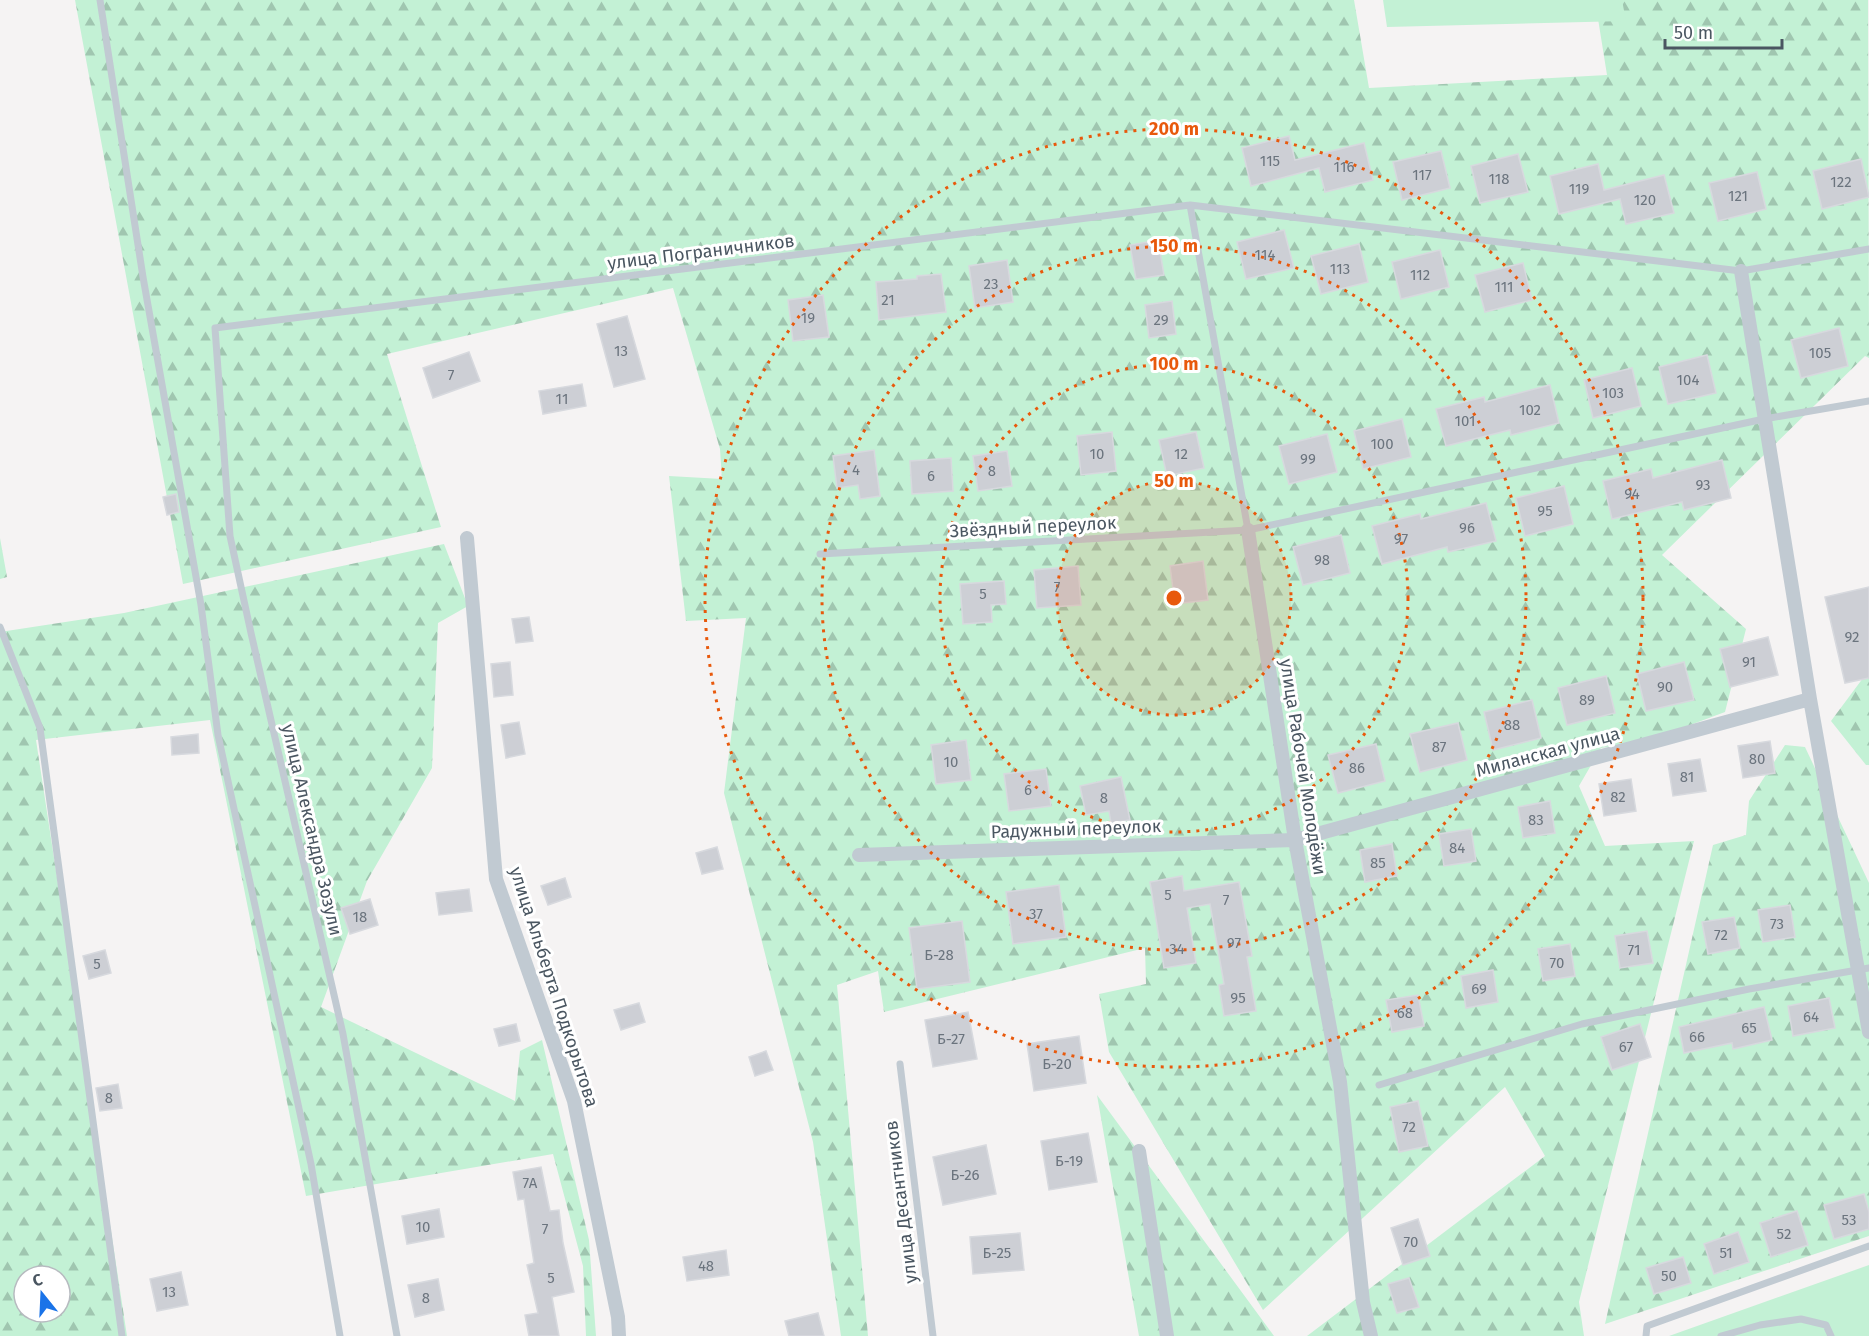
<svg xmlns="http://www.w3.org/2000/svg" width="1869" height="1336" font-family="'Fira Sans',sans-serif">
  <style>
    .forest { fill: url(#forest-firs); fill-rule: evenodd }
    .garden { fill: #c3f1d5 }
    .building { fill: #cdcfd5; stroke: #d7d9de; stroke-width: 1.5 }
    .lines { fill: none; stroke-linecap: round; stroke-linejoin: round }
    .lane { stroke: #c1cad2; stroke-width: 7 }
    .street { stroke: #c1cad2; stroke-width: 14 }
    .ring { fill: none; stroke: #e8590c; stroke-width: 3; stroke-dasharray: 3 6 }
    .labels { text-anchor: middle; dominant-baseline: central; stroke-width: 6; stroke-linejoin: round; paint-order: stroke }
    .number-label { font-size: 15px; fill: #6b747e }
    .street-label { font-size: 18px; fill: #4a5661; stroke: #fff }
    .centre { fill: #e8590c; stroke: #fff; stroke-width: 3 }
    .ring-label { font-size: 18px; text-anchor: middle; font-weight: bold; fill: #e8590c; stroke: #fff; stroke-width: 6; stroke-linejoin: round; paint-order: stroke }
  </style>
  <defs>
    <pattern id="forest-firs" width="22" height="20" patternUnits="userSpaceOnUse" patternTransform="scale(1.5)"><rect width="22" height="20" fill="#c3f1d5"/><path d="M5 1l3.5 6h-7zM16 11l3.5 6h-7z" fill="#a0c6b0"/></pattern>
  </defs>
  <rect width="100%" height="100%" fill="#f5f3f3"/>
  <path class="forest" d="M75,0h1279l15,88 238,-13 -12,-75h273l1,358 -4,-2 -203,199 84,74 -21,83 -75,28 -49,8 -22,38 26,60 89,-5 -115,461 5,34h-277l238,-180 -40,-69 -242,223 -154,-258 -10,-58 47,-10 -1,-36 -261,64 -6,-41 -41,14 31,351h-27l-28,-194 -89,-349 22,-175 -60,3 -17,-145 53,3 -2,-30 -47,-161 -286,66 54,173 -258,57z
    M0,538l7,39 -7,2z
    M444,544l24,62 -30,17 -6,145 -65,113 -46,126 194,94 5,-50 22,-11 47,200 7,96h-10l-3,-70 -30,-112 -247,42 -96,-476 -174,20 91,596h-127v-704l124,-19zM24,1276h36v36h-36z
    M1869,670v95h-3l-35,-44z
    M1785,745l20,2 64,136v353l-264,88 108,-479 33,-10 3,-34z
    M1097,1095l177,241h-135z"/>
  <path class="garden" d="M1383,0h239l4,21 -239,6z
    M1869,1265v71h-200z"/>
  <path class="building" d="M1289,136l6,24 69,-17 9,37 -48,12 -6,-24 -68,18 -9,-38z
    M1441,151l9,37 -48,12 -9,-38z
    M1518,154l10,38 -48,11 -9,-37z
    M1861,159l8,38 -47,12 -9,-38z
    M1598,164l6,26 60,-15 10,38 -48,11 -6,-25 -61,15 -9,-38z
    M1757,172l9,37 -48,12 -9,-38z
    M1284,230l10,38 -48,11 -9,-37z
    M1158,240l6,35 -28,4 -6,-34z
    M1359,244l9,38 -47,12 -10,-38z
    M1440,250l9,37 -48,12 -9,-37z
    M1007,260l6,42 -38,6 -6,-42z
    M1523,263l9,37 -47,12 -10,-37z
    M941,274l5,38 -67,8 -3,-38 41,-3v-3z
    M823,295l6,42 -36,4 -5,-41z
    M1172,301l4,33 -27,4 -4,-33z
    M627,316l18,63 -31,8 -17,-63z
    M1839,328l9,38 -47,12 -10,-38z
    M469,352l11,29 -47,17 -10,-30z
    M1707,355l9,38 -48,11 -9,-37z
    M1632,368l9,38 -48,12 -9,-38z
    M582,384l4,22 -43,8 -4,-23z
    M1550,385l9,38 -48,12 -1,-5 -64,16 -10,-37 48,-12 1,5z
    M1402,419l9,38 -48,12 -9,-38z
    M1112,432l4,39 -35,4 -4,-39z
    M1196,432l8,36 -37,8 -8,-36z
    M1327,434l10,38 -48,12 -10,-38z
    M874,450l6,46 -20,3 -2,-14 -21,3 -4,-32z
    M1007,451l5,35 -34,5 -5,-35z
    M951,458l2,33 -41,3 -2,-33z
    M1722,460l9,38 -47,12 -2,-8 -70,17 -9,-38 48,-12 2,9z
    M1564,486l9,38 -48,12 -9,-38z
    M176,494l3,18 -12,3 -4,-18z
    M1486,503l10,38 -48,11 -1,-5 -65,17 -10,-38 48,-12 1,5z
    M1341,535l9,38 -47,12 -10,-38z
    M1203,561l5,39 -33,4 -5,-38z
    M1078,566l3,39 -44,3 -3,-38z
    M1004,581l2,23 -15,1 1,17 -29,2 -3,-40z
    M1869,587v91l-24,5 -20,-86z
    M529,617l4,24 -17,2 -4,-24z
    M1768,637l10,38 -48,12 -10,-38z
    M510,662l3,33 -19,2 -3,-33z
    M1684,662l10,38 -48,11 -9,-37z
    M1606,676l9,37 -48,12 -9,-37z
    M1532,700l9,38 -48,12 -9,-38z
    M519,722l6,32 -19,4 -5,-33z
    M1458,723l9,37 -47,12 -10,-38z
    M198,734l1,19 -27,2 -1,-18z
    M966,740l5,40 -35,4 -5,-39z
    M1770,741l5,32 -32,5 -5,-32z
    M1376,744l9,37 -47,12 -10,-38z
    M1700,759l6,32 -33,5 -5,-32z
    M1046,769l5,37 -42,5 -5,-37z
    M1121,777l9,43 -19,3 -2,-12 -23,4 -6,-29z
    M1631,779l5,32 -32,5 -5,-32z
    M1550,801l5,32 -32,5 -5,-31z
    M1471,829l5,32 -32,5 -5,-32z
    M1392,844l5,32 -32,6 -5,-32z
    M717,847l6,22 -21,5 -6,-21z
    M1182,876l2,15 55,-9 13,74 -5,1 9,54 -32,5 -5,-31 5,-1 -14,-80 -23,4 9,55 -32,5 -14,-86z
    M565,878l6,19 -23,8 -7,-19z
    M1059,885l7,52 -53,7 -7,-52z
    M469,889l3,22 -33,4 -3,-22z
    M370,899l8,26 -28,9 -9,-26z
    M1790,905l5,32 -32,5 -5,-32z
    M1734,917l6,31 -32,6 -6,-32z
    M962,921l8,61 -53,7 -8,-61z
    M1647,931l6,32 -33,5 -5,-32z
    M1570,944l5,32 -32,5 -5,-32z
    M105,950l6,23 -22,6 -6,-23z
    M1493,970l5,32 -32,6 -5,-32z
    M1418,995l6,31 -32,6 -6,-32z
    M1829,998l6,30 -42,8 -5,-30z
    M639,1003l6,19 -24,8 -7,-20z
    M1764,1007l8,33 -39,9 -1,-6 -48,10 -5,-26z
    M968,1012l9,47 -44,8 -8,-47z
    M516,1024l4,17 -21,5 -5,-17z
    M1640,1024l11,33 -39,13 -11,-33z
    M1079,1036l7,47 -52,8 -7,-47z
    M766,1051l7,19 -18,6 -6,-19z
    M118,1084l4,24 -22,3 -4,-23z
    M1418,1101l10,45 -29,6 -9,-45z
    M1088,1133l9,49 -48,8 -8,-49z
    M986,1145l10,49 -53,11 -10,-48z
    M541,1167l9,44 9,-1 4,33 11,49 -22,5 7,39h-30l-4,-21 13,-2 -11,-48 7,-2 -10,-64 -6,1 -5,-28z
    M1864,1194l5,18v17l-35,10 -10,-34z
    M439,1209l5,28 -37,7 -5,-28z
    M1797,1211l11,34 -37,12 -11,-34z
    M1418,1219l12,37 -27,9 -12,-37z
    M1738,1232l11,30 -35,12 -10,-30z
    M1020,1233l4,37 -51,4 -3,-37z
    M726,1250l3,25 -42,6 -4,-24z
    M1683,1257l8,26 -37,11 -8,-26z
    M181,1272l7,33 -31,6 -7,-32z
    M1409,1278l10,29 -22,6 -9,-29z
    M438,1279l6,31 -29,7 -7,-32z
    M818,1313l6,23h-35l-4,-15z"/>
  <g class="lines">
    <path class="lane" d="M100,0l43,277 58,328 17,130 93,429 29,172
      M1190,205l58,325
      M820,554l428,-24 516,-111 105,-18
      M0,627l40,101 82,608
      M900,1064l33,272
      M1379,1085l203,-61 167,-35 120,-21
      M397,1336l-54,-302 -92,-401 -21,-97 -15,-208 975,-123 551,66 128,-22
      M1646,1336l1,-10 222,-80
      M1721,1336l39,-11 41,-6 25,6 5,11"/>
    <path class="street" d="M1741,271l69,428 59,333
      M1248,530l47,310 45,242 23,220 8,34
      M467,538l29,341 78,222 44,216 1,19
      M859,855l436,-15 515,-141
      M1139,1151l28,185"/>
  </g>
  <circle cx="1174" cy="598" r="117" fill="#e8590c" fill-opacity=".12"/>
  <g class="ring">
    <circle cx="1174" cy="598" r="117"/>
    <circle cx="1174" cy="598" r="234"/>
    <circle cx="1174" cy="598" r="352"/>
    <circle cx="1174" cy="598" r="469"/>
  </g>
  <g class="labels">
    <g class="number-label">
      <text x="1270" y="161">115</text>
      <text x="1344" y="167">116</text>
      <text x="1422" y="175">117</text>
      <text x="1499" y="179">118</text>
      <text x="1841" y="182">122</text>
      <text x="1579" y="189">119</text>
      <text x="1738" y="196">121</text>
      <text x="1645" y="200">120</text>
      <text x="1265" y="255">114</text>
      <text x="1340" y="269">113</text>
      <text x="1420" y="275">112</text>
      <text x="991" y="284">23</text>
      <text x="1504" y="287">111</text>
      <text x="888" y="300">21</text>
      <text x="808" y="318">19</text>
      <text x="1161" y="320">29</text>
      <text x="621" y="351">13</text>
      <text x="1820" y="353">105</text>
      <text x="451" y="375">7</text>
      <text x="1688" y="380">104</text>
      <text x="1613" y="393">103</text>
      <text x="562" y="399">11</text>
      <text x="1530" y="410">102</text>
      <text x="1465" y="421">101</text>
      <text x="1382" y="444">100</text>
      <text x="1097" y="454">10</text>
      <text x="1181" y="454">12</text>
      <text x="1308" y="459">99</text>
      <text x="856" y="470">4</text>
      <text x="992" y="471">8</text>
      <text x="931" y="476">6</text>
      <text x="1703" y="485">93</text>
      <text x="1632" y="494">94</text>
      <text x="1545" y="511">95</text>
      <text x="1467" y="528">96</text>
      <text x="1401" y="539">97</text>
      <text x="1322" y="560">98</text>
      <text x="1057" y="587">7</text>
      <text x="983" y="594">5</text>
      <text x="1852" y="637">92</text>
      <text x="1749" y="662">91</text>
      <text x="1665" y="687">90</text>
      <text x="1587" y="700">89</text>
      <text x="1512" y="725">88</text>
      <text x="1439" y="747">87</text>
      <text x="1757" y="759">80</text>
      <text x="951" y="762">10</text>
      <text x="1357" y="768">86</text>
      <text x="1687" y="777">81</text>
      <text x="1028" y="790">6</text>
      <text x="1618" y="797">82</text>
      <text x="1104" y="798">8</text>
      <text x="1536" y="820">83</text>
      <text x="1457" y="848">84</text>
      <text x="1378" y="863">85</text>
      <text x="1168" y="895">5</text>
      <text x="1226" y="900">7</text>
      <text x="1036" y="914">37</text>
      <text x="360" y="917">18</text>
      <text x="1777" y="924">73</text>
      <text x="1721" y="935">72</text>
      <text x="1234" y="943">97</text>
      <text x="1177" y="949">34</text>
      <text x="1634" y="950">71</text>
      <text x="939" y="955">Б-28</text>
      <text x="1557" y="963">70</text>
      <text x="97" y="964">5</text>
      <text x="1479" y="989">69</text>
      <text x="1238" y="998">95</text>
      <text x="1405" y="1013">68</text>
      <text x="1811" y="1017">64</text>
      <text x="1749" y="1028">65</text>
      <text x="1697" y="1037">66</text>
      <text x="951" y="1039">Б-27</text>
      <text x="1626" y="1047">67</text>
      <text x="1057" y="1064">Б-20</text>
      <text x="109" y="1098">8</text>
      <text x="1409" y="1127">72</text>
      <text x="1069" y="1161">Б-19</text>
      <text x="965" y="1175">Б-26</text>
      <text x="530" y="1183">7А</text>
      <text x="1849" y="1220">53</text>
      <text x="423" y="1227">10</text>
      <text x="545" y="1229">7</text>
      <text x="1784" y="1234">52</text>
      <text x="1411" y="1242">70</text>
      <text x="997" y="1253">Б-25</text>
      <text x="1726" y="1253">51</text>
      <text x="706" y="1266">48</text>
      <text x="1669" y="1276">50</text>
      <text x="551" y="1278">5</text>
      <text x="169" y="1292">13</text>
      <text x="426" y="1298">8</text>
    </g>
    <g class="street-label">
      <text transform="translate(701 252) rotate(-7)">улица Пограничников</text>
      <text transform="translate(1033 527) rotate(-3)">Звёздный переулок</text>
      <text transform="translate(1548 752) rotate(-15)">Миланская улица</text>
      <text transform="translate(1303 767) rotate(81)">улица Рабочей Молодёжи</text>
      <text transform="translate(1076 829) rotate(-2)">Радужный переулок</text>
      <text transform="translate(312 830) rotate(77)">улица Александра Зозули</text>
      <text transform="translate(554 987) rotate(72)">улица Альберта Подкорытова</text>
      <text transform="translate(901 1202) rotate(-97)">улица Десантников</text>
    </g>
  </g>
  <circle cx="1174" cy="598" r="9" class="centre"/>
  <g class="ring-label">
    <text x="1174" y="135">200 m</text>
    <text x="1174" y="252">150 m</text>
    <text x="1174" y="370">100 m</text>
    <text x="1174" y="487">50 m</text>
  </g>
  <g transform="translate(42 1294) rotate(342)"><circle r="28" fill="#ffffff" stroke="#b7bbc0" stroke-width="1.5"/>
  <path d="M0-4.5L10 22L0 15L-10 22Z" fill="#1a73e8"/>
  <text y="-9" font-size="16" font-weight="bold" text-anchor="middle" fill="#4a5661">С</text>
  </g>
  <path d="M1665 39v9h117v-9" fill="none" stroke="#4a5661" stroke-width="3"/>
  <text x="1674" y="39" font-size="18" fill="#4a5661" stroke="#ffffff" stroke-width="4.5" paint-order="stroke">50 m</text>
</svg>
